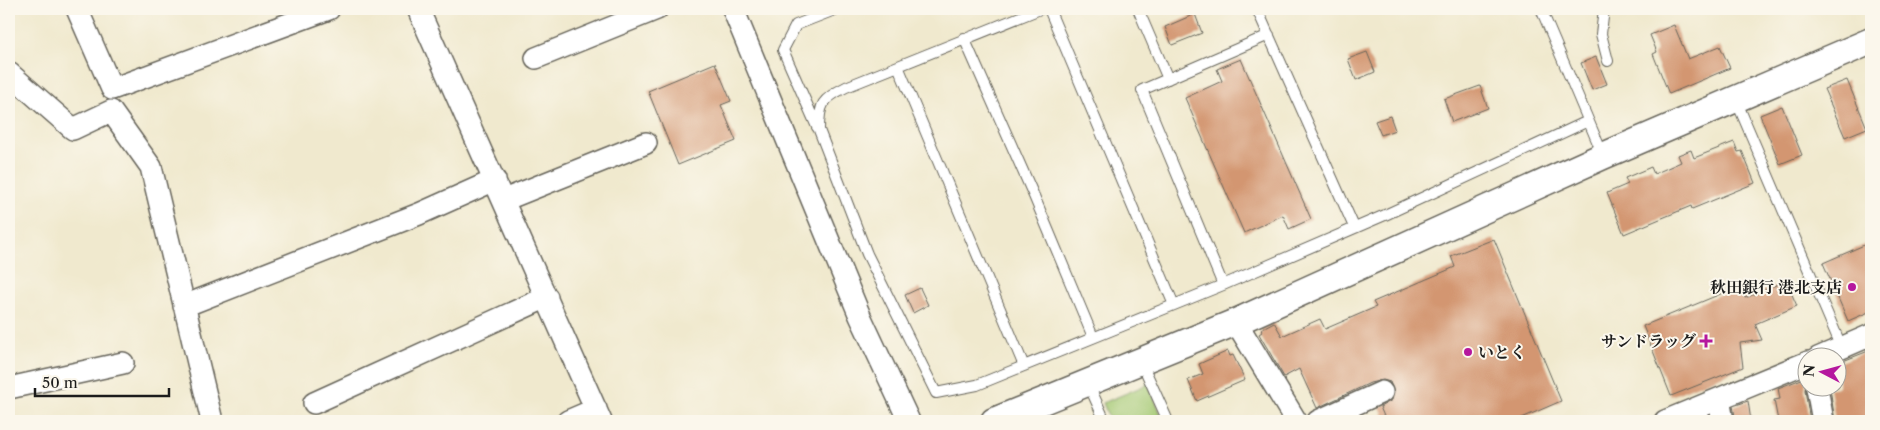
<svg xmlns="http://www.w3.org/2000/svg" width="1880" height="430" font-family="'Libre Caslon Text','Noto Serif JP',serif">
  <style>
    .green { fill: #a4c973; stroke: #607248 }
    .building { fill: #d39671 }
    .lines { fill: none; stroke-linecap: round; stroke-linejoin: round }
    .service-casing { stroke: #66645a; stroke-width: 12 }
    .minor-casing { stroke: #66645a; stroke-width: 24 }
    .tertiary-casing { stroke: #66645a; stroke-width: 29 }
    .service { stroke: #fff; stroke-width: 10 }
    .minor { stroke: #fff; stroke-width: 21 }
    .tertiary { stroke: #fff; stroke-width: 26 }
    .poi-dot { fill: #b5179e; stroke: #fbf7ec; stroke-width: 2 }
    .labels { text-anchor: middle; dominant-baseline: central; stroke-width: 4; stroke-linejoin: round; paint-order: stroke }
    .poi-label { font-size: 16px; font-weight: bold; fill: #1c1c1c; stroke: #fbf7ec; text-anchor: end }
  </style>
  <rect width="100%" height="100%" fill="#fbf7ec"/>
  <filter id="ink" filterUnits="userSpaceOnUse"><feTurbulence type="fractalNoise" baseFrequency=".02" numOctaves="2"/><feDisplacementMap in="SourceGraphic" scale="10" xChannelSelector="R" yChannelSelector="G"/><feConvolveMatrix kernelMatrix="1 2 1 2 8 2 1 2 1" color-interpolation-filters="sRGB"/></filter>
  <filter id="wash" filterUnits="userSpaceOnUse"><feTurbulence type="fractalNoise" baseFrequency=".0096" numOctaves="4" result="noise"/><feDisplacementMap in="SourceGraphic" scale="20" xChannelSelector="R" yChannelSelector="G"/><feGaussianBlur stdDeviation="1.12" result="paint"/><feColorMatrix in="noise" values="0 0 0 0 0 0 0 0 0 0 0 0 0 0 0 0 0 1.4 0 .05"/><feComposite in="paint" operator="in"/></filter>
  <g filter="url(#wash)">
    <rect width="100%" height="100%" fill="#f0e9ce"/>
    <path class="green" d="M1148,384l16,37h-54l-7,-18z"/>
    <g id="blocks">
      <path class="building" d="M1195,14l7,19 -30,12 -7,-18z
        M1674,25l14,34 32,-13 10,22 -61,26 -16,-40 4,-2 -7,-17z
        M1367,52l8,20 -19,8 -8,-21z
        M1596,57l11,27 -15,6 -11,-27z
        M1241,59l70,160 -22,10 -6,-14 -39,18 -59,-135 37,-17 -5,-12z
        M715,63l16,38 -10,4 15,36 -58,24 -30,-74z
        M1847,80l20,48 -22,9 -21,-48z
        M1480,86l8,22 -36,14 -8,-23z
        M1782,106l20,49 -22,9 -20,-49z
        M1390,116l5,14 -14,5 -6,-14z
        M1734,142l4,10 4,-1 13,32 -63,26 -1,-3 -67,28 -17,-41 21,-9 -3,-6 26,-11 3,7 27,-12 -3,-7 13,-5 3,8z
        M1494,239l67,162 -46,20h-129l-6,-14 12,-7 2,-7 -4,-11 -7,-2 -13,3 -53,25 -18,-39 -15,8 -25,-43 3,-2 -1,-3 13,-7 8,14 38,-17 5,10 51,-22 -3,-5 82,-35 -4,-11z
        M1871,242v69l-23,10 -25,-58z
        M1786,281l11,25 -42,18 7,16 -22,3 3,24 -72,29 -28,-70 97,-40 5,12z
        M920,288l8,17 -15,8 -8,-18z
        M1871,350v71h-36l-5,-33h8v-25z
        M1228,351l2,5 3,-1 12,25 -48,21 -9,-21 15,-6 -4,-10z
        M1807,377l-2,13 5,31h-32l-4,-21 6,-1 -2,-11z
        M1748,401l3,20h-15l-3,-15z"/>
    </g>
  </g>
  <g filter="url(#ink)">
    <use href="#blocks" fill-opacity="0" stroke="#66645a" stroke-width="1"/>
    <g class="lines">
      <defs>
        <path id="service" d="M1040,9l-194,78c-24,12 -27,17 -27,43l48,124 69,139 41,-8 246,-100 162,-70 203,-94
          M1049,9l125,296
          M1138,9l30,70
          M1257,9l97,218
          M1541,9l62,146
          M1604,9l-3,25 7,27
          M964,38l70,158 59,141
          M898,66l126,300
          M1736,100l106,248
          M817,127l-34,-77 13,-25 41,-16
          M1223,285l-81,-195 127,-55
          M1141,361l27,60
          M1088,383l17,38
          M1034,405l7,16"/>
        <path id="minor" d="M77,9l35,80 217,-80
          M418,9l183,412
          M733,9l127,307 49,105
          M536,58l121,-49
          M9,73l64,56 38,-18 40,56 61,254
          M504,200l142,-57
          M184,306l235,-92 76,-34
          M1236,322l60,99
          M1818,358l53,-23
          M9,388l114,-25
          M1817,388l6,33
          M1719,399l4,22
          M314,403l233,-106
          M568,421l28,-12
          M1318,421l64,-29
          M1665,421l143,-59"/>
        <path id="tertiary" d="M994,421l242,-99 367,-166 268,-115"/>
      </defs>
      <use href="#service" class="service-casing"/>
      <use href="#minor" class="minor-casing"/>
      <use href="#tertiary" class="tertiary-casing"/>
      <use href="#service" class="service"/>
      <use href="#minor" class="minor"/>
      <use href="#tertiary" class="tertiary"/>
    </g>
  </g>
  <g class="poi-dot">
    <circle cx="1852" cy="287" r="5"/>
    <path d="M1703.5 333.5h5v5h5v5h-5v5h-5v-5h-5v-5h5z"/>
    <circle cx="1468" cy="352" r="5"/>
  </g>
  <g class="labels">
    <g class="poi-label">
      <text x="1842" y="287">秋田銀行 港北支店</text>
      <text x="1696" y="341">サンドラッグ</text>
      <text x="1478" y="352" text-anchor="start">いとく</text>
    </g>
  </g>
  <rect width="1880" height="430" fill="none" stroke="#fbf7ec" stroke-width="30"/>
  <g transform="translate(1822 372) rotate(276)"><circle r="24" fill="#fbf7ec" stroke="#a29f99"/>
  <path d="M0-4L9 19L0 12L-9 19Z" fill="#b5179e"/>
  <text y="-8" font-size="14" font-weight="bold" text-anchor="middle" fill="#1c1c1c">N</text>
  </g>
  <path d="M35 388v8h134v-8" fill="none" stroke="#1c1c1c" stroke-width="2.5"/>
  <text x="42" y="388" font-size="15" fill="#1c1c1c" stroke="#fbf7ec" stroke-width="4" paint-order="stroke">50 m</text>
</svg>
